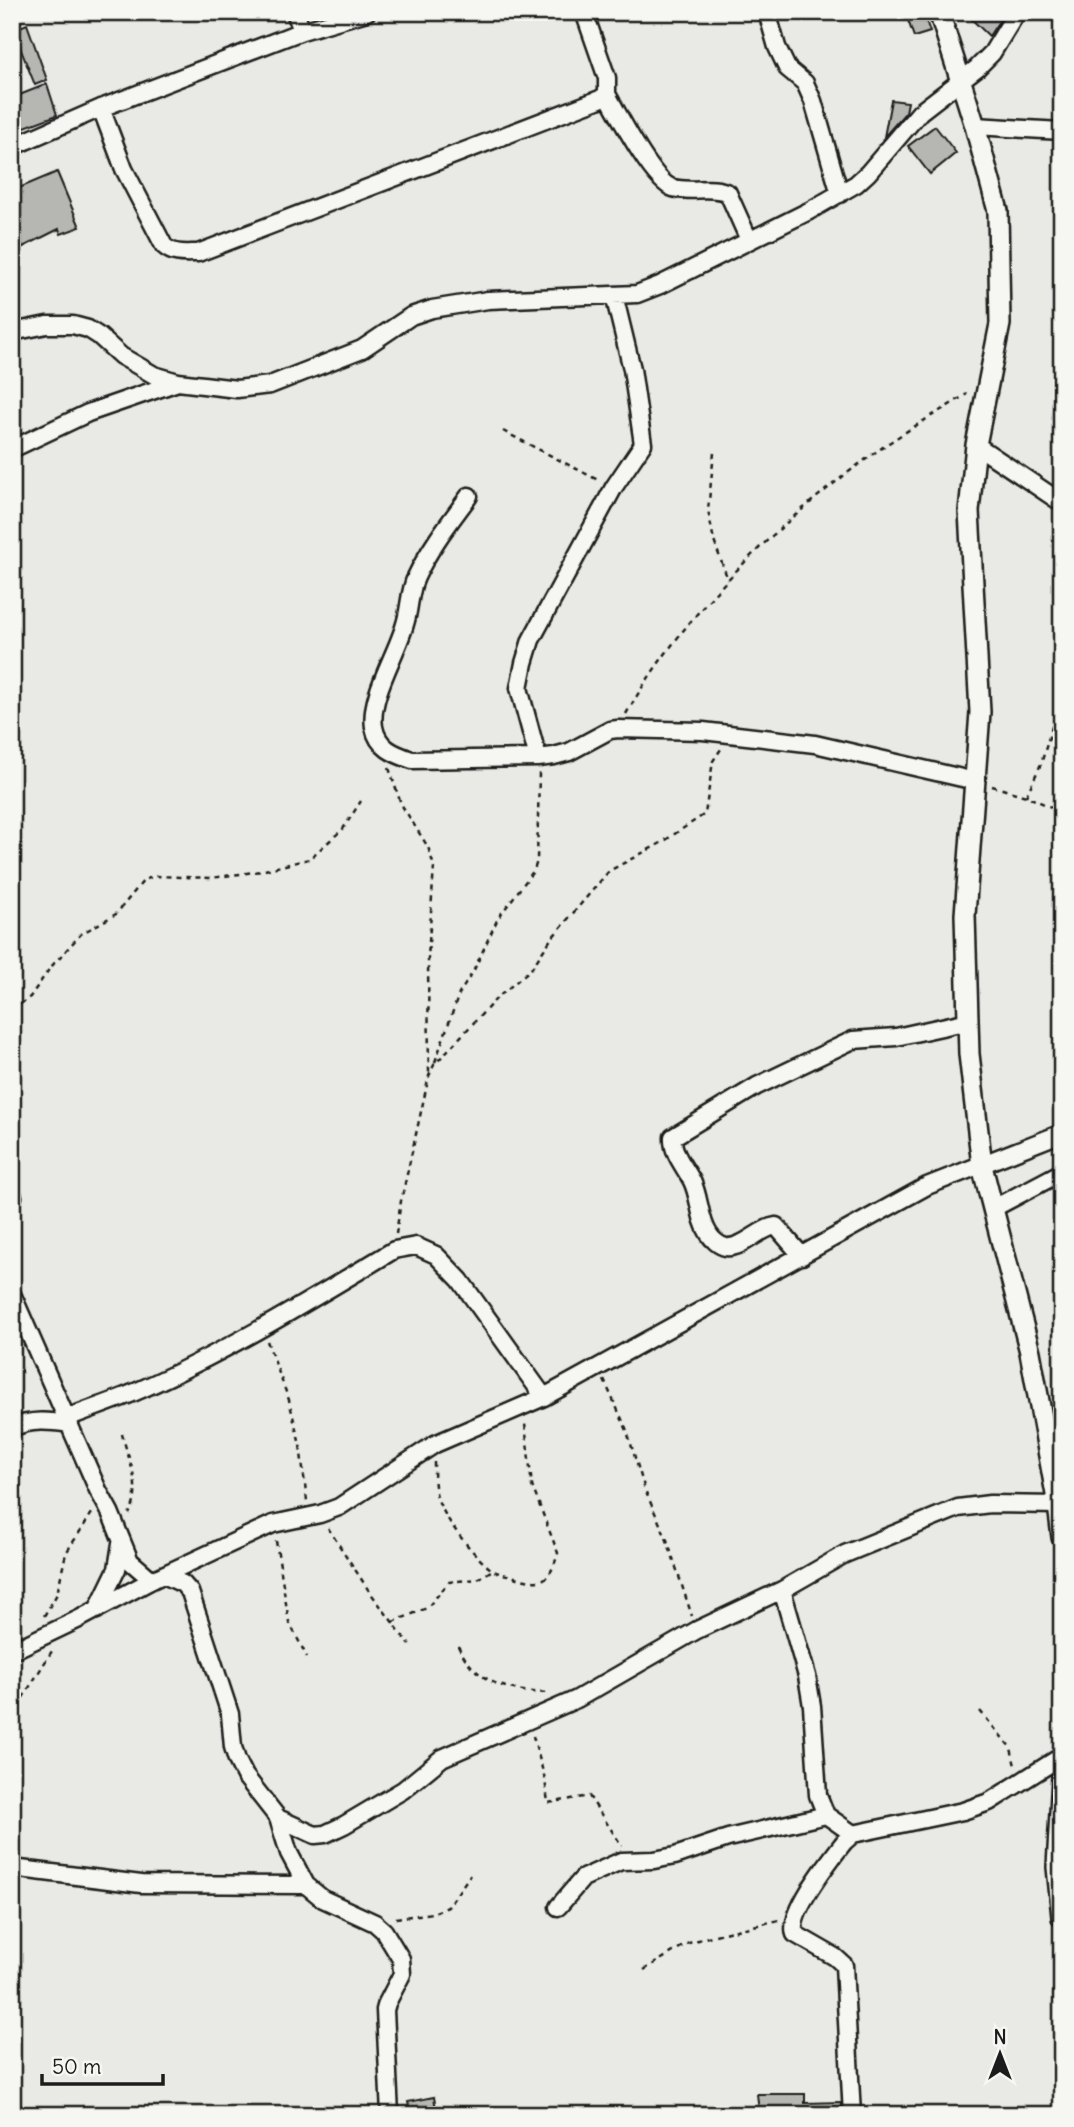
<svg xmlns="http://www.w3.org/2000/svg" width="1074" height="2127" font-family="Delius,sans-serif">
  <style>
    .building { fill: #b6b6b3; stroke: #1c1c1c; stroke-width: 2 }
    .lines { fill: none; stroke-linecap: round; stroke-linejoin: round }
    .minor-casing { stroke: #1c1c1c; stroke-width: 21 }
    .tertiary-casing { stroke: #1c1c1c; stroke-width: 24 }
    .path { stroke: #1c1c1c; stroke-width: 2.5; stroke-dasharray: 5 5; stroke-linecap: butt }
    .minor { stroke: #f6f6f2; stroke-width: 16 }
    .tertiary { stroke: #f6f6f2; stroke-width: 19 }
  </style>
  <rect width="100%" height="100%" fill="#e9e9e5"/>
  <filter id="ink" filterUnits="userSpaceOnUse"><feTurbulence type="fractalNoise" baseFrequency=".0143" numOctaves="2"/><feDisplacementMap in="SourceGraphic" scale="14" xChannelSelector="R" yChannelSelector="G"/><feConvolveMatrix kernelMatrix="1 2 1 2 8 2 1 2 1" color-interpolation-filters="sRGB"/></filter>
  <g filter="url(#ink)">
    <path class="building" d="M905,12h18l7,20 -16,5z
      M964,12h41l-16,24z
      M27,24l20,56 -12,5 -22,-55z
      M47,84l10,31 -40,15 -5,-32z
      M891,100l17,2 -2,10 -22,25z
      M935,126l21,27 -26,21 -22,-28z
      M57,172l23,55 -19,7 -2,-5 -40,20 -7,-20v-38z
      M757,2094h48v9l36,-1v13h-71v-5l-11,1z
      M434,2097l3,18h-26l-3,-13z"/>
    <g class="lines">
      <defs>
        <path id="minor" d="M295,12l7,19
          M767,12l10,35 10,21 18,15 8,18 27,93
          M607,94c11,20 47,89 66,94 18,5 39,-3 55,5l21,47
          M101,108l23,61 40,77c10,9 21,7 34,7l402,-154 7,-5v-16l-23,-66
          M975,126l87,5
          M12,147l89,-39 201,-77 65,-19
          M12,332l35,-7h26l15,4 11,7 22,20 33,19 24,7 59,7 33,-4 92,-36 49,-33 21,-7 56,-9 149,-6 23,-9 149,-74 47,-27 12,-11 52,-61 57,-44 15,-15 25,-41
          M976,445l86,58
          M12,449l76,-36 90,-31
          M469,496c-19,26 -39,51 -53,81 -7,15 -6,32 -11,47 -8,30 -36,72 -31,103 4,21 20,27 38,33l126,-2 16,-2 15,-4 41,-22 8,-1 85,2 112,13 160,37
          M538,758l-19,-70 5,-25 7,-23 83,-153 29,-43 -11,-75 -18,-74
          M12,1194l1,3
          M992,1209l70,-37
          M802,1256l-26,-30c-17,2 -33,23 -50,21 -7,-1 -14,-8 -17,-13 -10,-15 -9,-37 -17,-53 -7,-14 -20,-27 -19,-44l84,-51 96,-46 43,-3 73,-16
          M12,1294l86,196 12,22 20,49 22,19
          M67,1418c25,-10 51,-18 75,-29 88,-39 170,-90 252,-139l22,-4 20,9 24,25 84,117
          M12,1428c19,-9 38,-7 58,-4
          M164,1575l19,9 7,8 40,122 3,33 4,13 8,16 33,42 11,35 17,32 17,14 52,24 9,8 17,28 1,15 -15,29 -2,7 5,105
          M782,1590l25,86 5,30 6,89 8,20 27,19
          M97,1610l20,-41 4,-25
          M12,1651l67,-32 73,-39 121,-56 47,-10 19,-7 96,-63 109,-47 383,-211 135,-53
          M278,1818l37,17 10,-1 19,-9 59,-35 39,-32 135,-59 120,-69 85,-40 63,-36 113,-46 32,-4 68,1
          M12,1868l129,16 165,1
          M558,1907l25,-29 38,-17 33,-1 21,-4 53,-18 98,-23
          M852,2115l-8,-150 -9,-8 -40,-23c-8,-20 36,-75 49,-92l9,-8 110,-23 26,-9 73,-46"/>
        <path id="tertiary" d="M939,12l36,114 23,85 2,113 -24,121 -7,66 11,201 -15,203 4,139 13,112 48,186 28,153 4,32
          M1062,1776l-5,91 5,50"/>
      </defs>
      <use href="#minor" class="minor-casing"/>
      <use href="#tertiary" class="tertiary-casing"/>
      <path class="path" d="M503,431l95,49
        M714,453l-6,57 6,31 14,39
        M626,714c58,-101 149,-189 243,-257 31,-23 65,-42 98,-63
        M389,768l12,36 27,43 6,19 -6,92 1,115
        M992,786l34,10 36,16
        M1026,796l15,-32 13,-44
        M12,1010l18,-13 20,-29 31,-34 35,-20 28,-34 11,-4 56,2 50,-7 48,-12 34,-30 18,-28
        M435,1062l24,-68 14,-22 25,-54 36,-48 3,-9 2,-88
        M396,1234l5,-33 28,-125 5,-11 62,-66 35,-30 20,-30 58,-68 52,-28 44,-29 8,-53 8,-12
        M267,1341l22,59 11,45 7,56
        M604,1380l22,48 19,62 22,50 25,76
        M122,1434c6,25 22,56 7,80
        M434,1462c0,12 0,26 4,38 8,21 35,55 53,69 5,4 13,5 20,7 29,9 38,9 47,-23l-26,-67 -7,-62
        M328,1528l41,63 41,54
        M276,1541l13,81 18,35
        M44,1616l13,-22 9,-41 26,-40
        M393,1622l34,-14 22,-26 29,-3 13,-8
        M458,1646c18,38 52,46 92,47
        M980,1711l31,37 4,18
        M12,1715l40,-64
        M533,1736l12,43 3,24 41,-7 33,50
        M396,1918l37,-5 15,-6 22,-32
        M644,1970l42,-26 25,-8 68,-16"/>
      <use href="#minor" class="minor"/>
      <use href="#tertiary" class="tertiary"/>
    </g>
  </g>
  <rect width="1074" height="2127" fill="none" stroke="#f6f6f2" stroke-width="42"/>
  <rect x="21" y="21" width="1032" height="2085" fill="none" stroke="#1c1c1c" stroke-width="2.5" filter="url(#ink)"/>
  <g transform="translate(1000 2054)" stroke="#f6f6f2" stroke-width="5" paint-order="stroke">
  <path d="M0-5L12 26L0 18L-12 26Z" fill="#1c1c1c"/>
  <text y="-10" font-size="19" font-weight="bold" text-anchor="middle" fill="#1c1c1c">N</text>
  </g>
  <path d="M42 2074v10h121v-10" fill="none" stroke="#1c1c1c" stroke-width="3.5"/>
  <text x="52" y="2074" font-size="21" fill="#1c1c1c" stroke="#f6f6f2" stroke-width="5" paint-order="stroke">50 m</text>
</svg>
